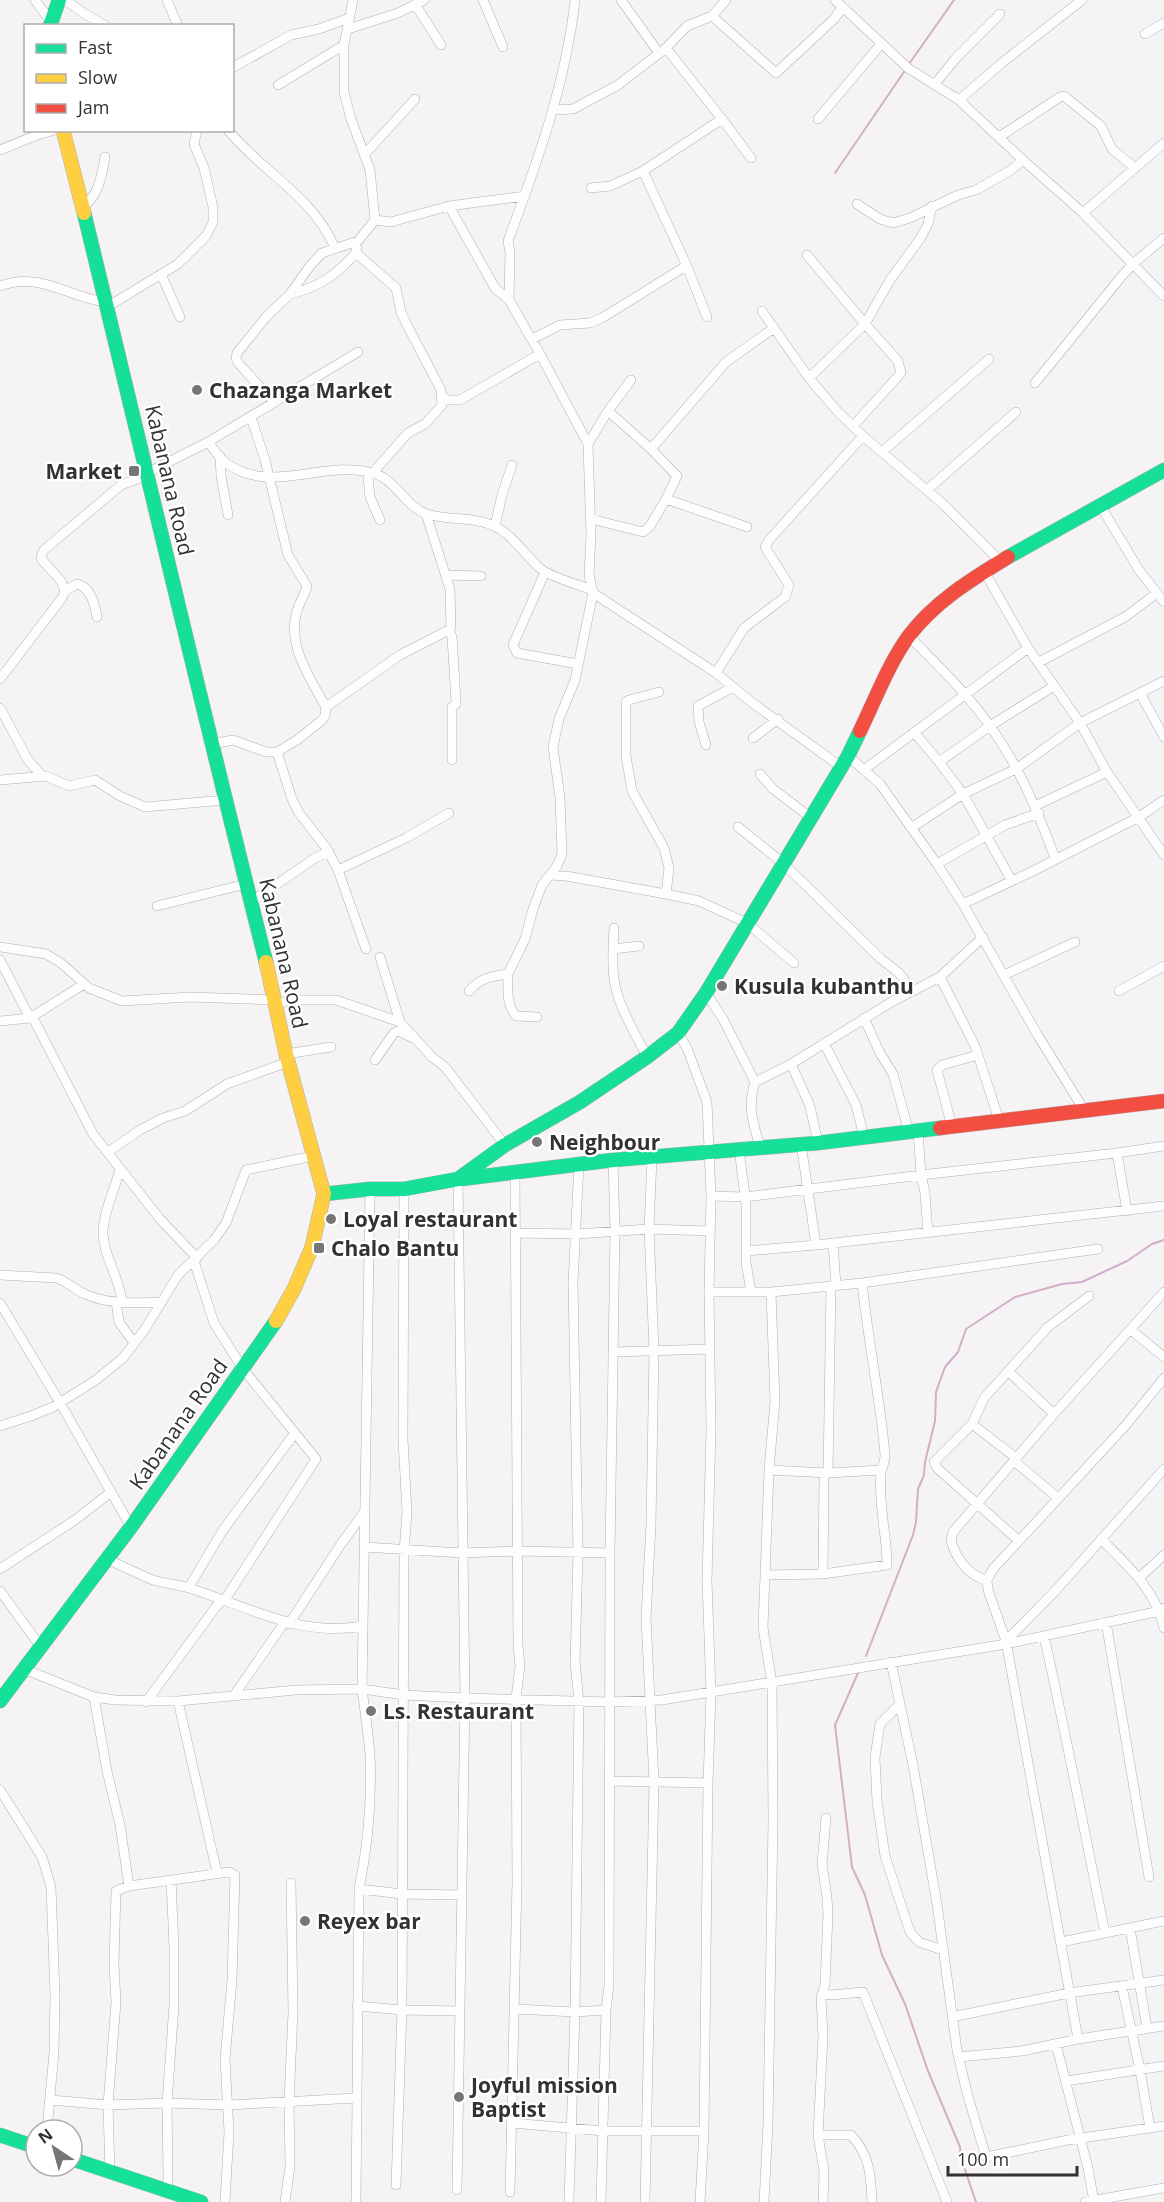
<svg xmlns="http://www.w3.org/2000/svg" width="1164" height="2202" font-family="'Open Sans',sans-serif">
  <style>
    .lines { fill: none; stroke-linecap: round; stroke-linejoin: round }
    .stream { stroke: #d2aec8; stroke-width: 2 }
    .street-casing { stroke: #b2afb1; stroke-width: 10 }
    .fast-casing { stroke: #b2afb1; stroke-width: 15 }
    .slow-casing { stroke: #b2afb1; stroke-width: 15 }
    .jam-casing { stroke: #b2afb1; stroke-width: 15 }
    .street { stroke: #fefdfe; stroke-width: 9 }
    .fast { stroke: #16e098; stroke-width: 14 }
    .slow { stroke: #ffcf43; stroke-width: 14 }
    .jam { stroke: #f24e42; stroke-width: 14 }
    .poi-dot { fill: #777576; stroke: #fff; stroke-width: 2 }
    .labels { text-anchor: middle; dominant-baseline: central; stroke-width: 4.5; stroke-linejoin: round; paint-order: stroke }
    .poi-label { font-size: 21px; font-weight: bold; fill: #333132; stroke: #fff; text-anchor: start }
    .street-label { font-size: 21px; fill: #333132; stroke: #fff }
  </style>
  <rect width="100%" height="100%" fill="#f6f3f5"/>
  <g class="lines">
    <path class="stream" d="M909,64l45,-64
      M835,173l71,-104
      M866,1656l47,-121 3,-13 2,-33 6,-14 1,-13 10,-41 1,-29 9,-25 13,-15 8,-23 49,-32 47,-13 20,-2 45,-21 25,-17 12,-4
      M858,1673l-23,52 17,142 13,28 17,60 23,49 23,67 32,76 1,11 15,44"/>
    <defs>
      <path id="street" d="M35,0l16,22
        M65,0l20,14 21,12
        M167,0l11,26
        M353,0l-9,45v47l7,27 19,51 5,50 16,2 58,-16 46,82 14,12
        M483,0l20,47
        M621,0l38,53
        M835,0l73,68 51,32 64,60 60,53 81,83
        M415,4l26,41
        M712,16l64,57 58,-54 8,-11
        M348,29l50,-16 26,-13
        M1145,34l19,-11
        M666,48l56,71 -79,52 43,93 21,53
        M232,68l59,-33 28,-6 30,-11
        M935,84l21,-26 44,-44
        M278,85l66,-40
        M959,100l44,-38 79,-62
        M553,110l20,-1 45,-24 48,-37 21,-22 25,-10 14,-16
        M722,119l29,39
        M818,119l63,-75
        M228,130c34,42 85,66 107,118
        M999,137l61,-40 4,-1 37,30 11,23 23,19
        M0,150l37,-15 18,-5
        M365,154l50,-55
        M591,188l19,-2 33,-15
        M857,204l23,15 13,4 17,-5 48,-23 18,-5 35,-20 12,-10
        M449,206l76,-10
        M82,207c17,-10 20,-33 23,-50
        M1083,213l81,-70
        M356,253l40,35 5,24 6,13 34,65 1,15 -17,19 -17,9 -40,45 2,19 10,23
        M807,255l58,69 25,-44 30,-41 8,-15 4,-18
        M161,274l19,43
        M0,286c40,-15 67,11 105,16
        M290,294c30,-7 46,-19 66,-41l1,-5
        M107,307l71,-43 28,-28 7,-14v-15l-9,-39 -10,-24 3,-14
        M762,311l47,67 29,34 25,24 80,68 58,58
        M532,339l28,-14 30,-2 12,-5 84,-52
        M809,378l56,-54 33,37 3,12 -47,52
        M1035,383l86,-106 13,-14 30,-25
        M442,395l5,5h13l80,-46
        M274,402l-36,-39 -2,-5 1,-5 29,-36 24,-23 20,-28 12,-13 36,-12 17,-21
        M608,411l43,38 26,27 -11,23
        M208,442c6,7 11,16 18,21 46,33 97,-4 147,10 23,6 32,34 54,41 21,7 46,2 67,12 20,9 31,30 47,43 9,8 39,16 51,21
        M588,444l20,-33 23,-31
        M651,449l75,-87 48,-34
        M882,452l107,-93
        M220,456l1,20 7,39
        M147,473l61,-31 150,-90
        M927,490l89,-78
        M1100,505l39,65 25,32
        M591,519l52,13 7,-6 16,-27 81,28
        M495,526l7,-31 10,-30
        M984,571l44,77 52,75 27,49 57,83
        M545,572l-32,73 4,8 61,11
        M446,575l35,1
        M65,591l-4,-10 -19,-21 -1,-3 3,-7 77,-65 27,-10
        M593,593l123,80 34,28 91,66
        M449,630l3,7 4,64v3l-4,3v53
        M909,636c28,29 58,57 81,90 29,40 48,86 65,132
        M1039,662l86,-45 32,-24
        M716,673l28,-45 41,-31 4,-12 -24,-38 4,-7 94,-104
        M0,679l62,-81 3,-7 12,-7c14,3 18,21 20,33
        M659,692l-30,8 -3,2v54l6,35 32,57 5,20 -3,26 33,7 48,22 47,40
        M1140,693l24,44
        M326,707l74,-52 49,-25 2,-3 -1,-38 -24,-75
        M0,708l28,52 14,16
        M914,732l25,30
        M753,738l25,-19
        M211,744l22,-4 33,12h11l20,-12 24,-19 4,-5 1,-9c-16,-29 -41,-64 -28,-99 3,-8 7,-14 9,-22l-19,-31 -23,-95 -14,-43
        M706,745l-7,-23 -1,-16 35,-19
        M277,752l15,47 7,14 28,36 11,21 28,79
        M848,756l32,28 57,80 26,40 74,130 47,76
        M865,769l163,-121
        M760,774l13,15 37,28
        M0,780l46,-4 23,10 26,-6 25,16 25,11 80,-7
        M1035,806l72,-34
        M738,827l45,36 98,96 18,14 14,18
        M911,828l52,-34 53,-25 64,-46 84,-42
        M937,864l68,-39 34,-12
        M338,870l68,-32 43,-25
        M550,875l16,1 100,18
        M1012,881l-49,-87 -24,-32 51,-36 64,-40
        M251,902l64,-44 14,-6
        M963,904l68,-32 108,-55 25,-17
        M157,906l89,-22
        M614,928c-1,21 -3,45 3,65 6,22 20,43 30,64
        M0,947l46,7 15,9 28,25 33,13 68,-4 86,3
        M613,949l26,-3
        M380,957l20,65
        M0,960l30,58
        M508,974c0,14 -2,31 8,42l21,1
        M1004,975l71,-33
        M940,977l43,-40
        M469,991c11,-13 23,-15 39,-17l17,-35 8,-30 9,-24 15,-19 5,-12 -2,-56 -7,-51 6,-28 16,-39 18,-87 -4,-19 2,-39 -3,-91 -48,-90 -31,-54 1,-47 -2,-12c29,-78 58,-158 67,-241
        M1119,991l45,-25
        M706,993l17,26 32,63 36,-18 102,-63 47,-24 35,69 24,74
        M276,1004l14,-4h46l64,22 32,35 13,10 60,78
        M32,1016l61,118 67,85 37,39
        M864,1018l16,35 13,21 16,58
        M0,1021l30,-3 54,-34
        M678,1033l9,15 20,54 4,94 -2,96 2,137 -4,152 4,112 -3,90 -4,348 -4,71
        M824,1043l32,62 8,32
        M286,1054l45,-7
        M375,1060l19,-27 4,-2 15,7
        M791,1064l19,42 8,37
        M755,1082c-8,27 -2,39 5,65
        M952,1127l-15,-57 5,-5 36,-10
        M918,1131l3,44 196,-22 10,58
        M801,1144l15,101
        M739,1149l7,55v58l5,30
        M108,1152l32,-22 23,-12 22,-7 42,-27 61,-22
        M1117,1153l47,-7
        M120,1170c-5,17 -18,47 -17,64 1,24 17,44 19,68
        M711,1196l34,1 176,-22 4,18 3,40
        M517,1233l60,1 72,-5 61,2
        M833,1243l3,42
        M746,1251l70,-6 348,-39
        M194,1261l20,62 29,46 73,90 -92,142
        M0,1275l56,3c11,3 19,12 29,16 24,11 52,9 77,8
        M831,1286l-3,187 -4,3 -1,98 64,-9c0,-30 -9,-61 -6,-92 1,-6 4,-11 4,-18 -5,-58 -17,-115 -23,-172
        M709,1292h62
        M116,1302l3,20 15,21
        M0,1303l59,98 72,126
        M1131,1330l33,27
        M614,1352l96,-3
        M1008,1371l46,43
        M1164,1378l-38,47 -133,144 -6,11 1,10 18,51 72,398 86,-13
        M972,1424l44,34
        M0,1426l31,-10 22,-9 43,-27 27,-22 22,-29 33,-54 36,-35 12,-17 20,-53 67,-14
        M1014,1461l44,37
        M769,1470l59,3 53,-3
        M1101,1539c26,26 55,51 63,89
        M1019,1541l-82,-73 -3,-6 38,-38 12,-26 64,-71 41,-31
        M364,1547l98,6 57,-2 91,2
        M107,1559c15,7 31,15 46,21 12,4 25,4 36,8 58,18 111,50 174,38
        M0,1569l75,-49 36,-28
        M765,1575l58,-1
        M1139,1578l25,-23
        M987,1580c-18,-3 -32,-23 -36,-40l2,-8 101,-118 110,-122
        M189,1587l34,-57 72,-97
        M0,1591l41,56
        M1106,1622l43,255
        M289,1624l52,-80 24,-33
        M1044,1636c22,98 41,198 61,297
        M1006,1641l51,-52 107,-120
        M891,1662l22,103 24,139 20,146 10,43 19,64 82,-17 96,-14
        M24,1669l70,28 21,3 63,1 118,-11 66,-1 42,6 61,3 145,4 52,-2 344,-56 154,-33 4,-3
        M235,1694l49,-71
        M94,1697l13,74 13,54 9,61
        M178,1701l39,172
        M146,1702l75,-102
        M900,1704l-20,20 -5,33 2,44 8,55 25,76 9,10 24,8
        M610,1781l98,2
        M0,1790l42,67 9,30 4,108 -1,57 -7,78
        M359,1889l43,5 60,1
        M1130,1928l17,100
        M1061,1942l103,-21
        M1122,1987l18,83 10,58
        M823,1994l8,1 32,-3 84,210
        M357,2006l45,4 58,1
        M515,2009l60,3 31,-2
        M952,2017l117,-24 95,-13
        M1056,2044l32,124 6,34
        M959,2057l63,-6 56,-12
        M1066,2081l98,-15
        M51,2100l57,5 59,-2 61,2 128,-7
        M512,2123l92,8h100
        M818,2135h33c19,20 20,41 21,67
        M110,2173l-2,-68 8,-103 -2,-39 2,-72 13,-5 100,-14 6,3 -3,105 -7,79 4,73 -4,70
        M396,2185l6,-175 2,-459 3,-39 -4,-72 1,-251
        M167,2190l1,-12 -1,-75 7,-98v-58l-3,-67
        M457,2190l8,-492 -7,-519
        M510,2192l7,-310 -1,-184 4,-32 -2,-21 -3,-473
        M569,2200l6,-188 4,-310 -4,-40 3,-109 -5,-270 6,-119
        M285,2202l5,-36 -1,-64 4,-90 -2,-129
        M356,2202l3,-313c9,-44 13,-90 11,-135 -2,-21 -5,-43 -8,-65l8,-500
        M601,2202l5,-192 3,-25 1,-432 5,-323 -2,-70
        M645,2202l9,-420 -8,-164 5,-94 3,-174 -5,-121 3,-71
        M764,2202l4,-79 5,-302 -1,-138 -9,-55 6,-158 6,-69 -4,-109 91,-9 236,-34
        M823,2202l1,-31 -6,-36 5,-99 -2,-38 4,-13 3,-71 -1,-17 -5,-33 4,-46
        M1085,2202l79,-14"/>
      <path id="fast" d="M50,26l9,-26
        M84,213c61,250 119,500 182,749
        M1008,557l156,-87
        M461,1179l152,-19 205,-17 122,-15
        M324,1194l46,-5h34l54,-10 47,-34 75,-43 67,-45 31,-24 28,-40 142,-237 12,-25
        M0,1701l131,-174 145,-206
        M0,2135l36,12
        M72,2159l129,43"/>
      <path id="slow" d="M63,130l21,83
        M266,962l20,92 38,140 -12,53 -18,42 -18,32"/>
      <path id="jam" d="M860,731c15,-31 28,-66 48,-94 26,-35 64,-58 100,-80
        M940,1128l224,-27"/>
    </defs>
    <use href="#street" class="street-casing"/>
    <use href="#fast" class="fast-casing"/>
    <use href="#slow" class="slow-casing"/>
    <use href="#jam" class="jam-casing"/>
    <use href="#street" class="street"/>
    <use href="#fast" class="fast"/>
    <use href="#slow" class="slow"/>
    <use href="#jam" class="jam"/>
  </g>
  <g class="poi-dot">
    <circle cx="197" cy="390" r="6"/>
    <rect x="128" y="465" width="12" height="12" rx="3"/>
    <circle cx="722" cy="986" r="6"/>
    <circle cx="537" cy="1142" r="6"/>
    <circle cx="331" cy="1219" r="6"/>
    <rect x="313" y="1242" width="12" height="12" rx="3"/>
    <circle cx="371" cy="1711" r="6"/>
    <circle cx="305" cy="1921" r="6"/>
    <circle cx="459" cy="2097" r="6"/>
  </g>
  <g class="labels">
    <g class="poi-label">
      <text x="209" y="390">Chazanga Market</text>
      <text x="122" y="471" text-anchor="end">Market</text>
      <text x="734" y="986">Kusula kubanthu</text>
      <text x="549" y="1142">Neighbour</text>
      <text x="343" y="1219">Loyal restaurant</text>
      <text x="331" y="1248">Chalo Bantu</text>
      <text x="383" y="1711">Ls. Restaurant</text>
      <text x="317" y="1921">Reyex bar</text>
      <text x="471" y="2085">Joyful mission<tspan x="471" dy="24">Baptist</tspan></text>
    </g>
    <g class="street-label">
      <text transform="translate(170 480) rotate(77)">Kabanana Road</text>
      <text transform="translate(284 953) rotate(77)">Kabanana Road</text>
      <text transform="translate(178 1424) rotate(-55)">Kabanana Road</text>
    </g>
  </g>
  <rect x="24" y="24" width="210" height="108" fill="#ffffff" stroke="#adadad" stroke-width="1.5"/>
  <rect x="36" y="44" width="30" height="9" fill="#16e098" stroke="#adadad" stroke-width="1.5"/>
  <text x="78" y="54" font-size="18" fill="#333132">Fast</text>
  <rect x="36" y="74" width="30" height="9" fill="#ffcf43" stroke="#adadad" stroke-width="1.5"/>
  <text x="78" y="84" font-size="18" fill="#333132">Slow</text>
  <rect x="36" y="104" width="30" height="9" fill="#f24e42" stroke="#adadad" stroke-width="1.5"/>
  <text x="78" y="114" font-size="18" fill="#333132">Jam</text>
  <g transform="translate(54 2148) rotate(324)"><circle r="28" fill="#ffffff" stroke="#adadad" stroke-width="1.5"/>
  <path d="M0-4.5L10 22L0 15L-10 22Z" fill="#777576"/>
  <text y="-9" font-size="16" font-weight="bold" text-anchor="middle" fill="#333132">N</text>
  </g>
  <path d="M948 2166v9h129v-9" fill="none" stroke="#333132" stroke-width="3"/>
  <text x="957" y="2166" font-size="18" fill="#333132" stroke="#ffffff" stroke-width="4.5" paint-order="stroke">100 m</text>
</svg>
